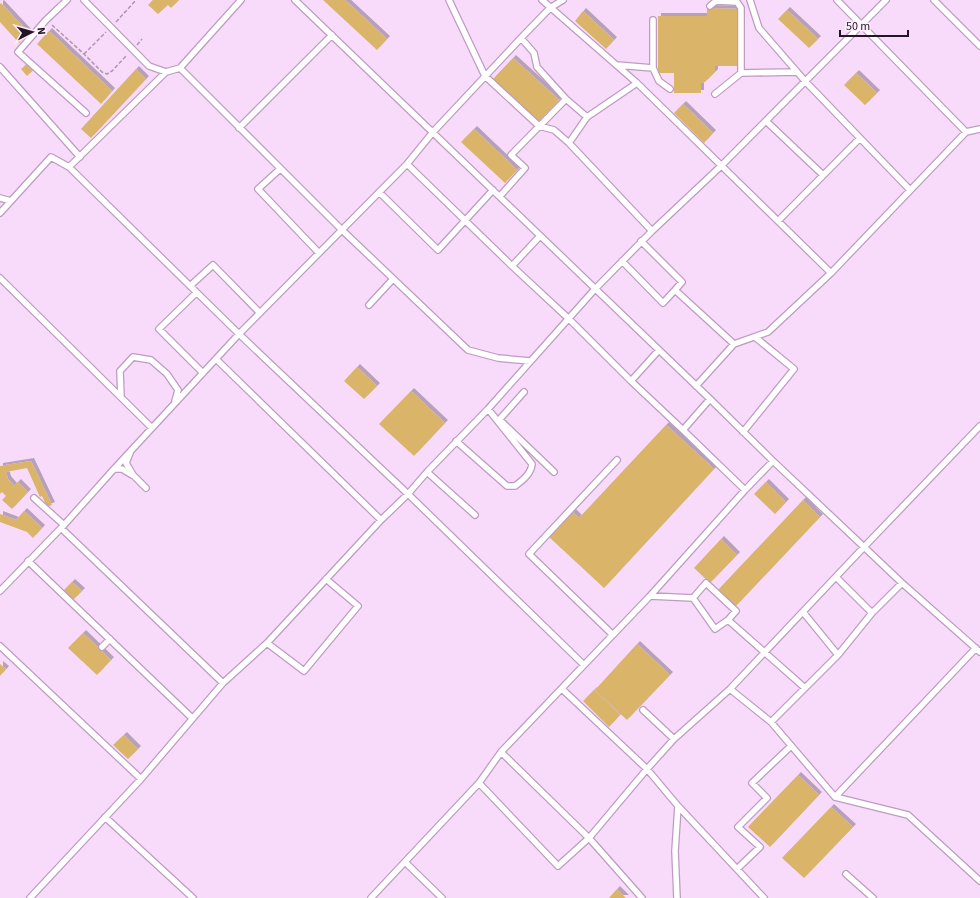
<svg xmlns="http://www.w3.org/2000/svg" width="980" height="898" font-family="'Source Sans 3',sans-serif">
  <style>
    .building { fill: #dab469; filter: url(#shadow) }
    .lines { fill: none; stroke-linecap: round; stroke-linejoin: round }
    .service-casing { stroke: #be9cc2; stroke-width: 8 }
    .path { stroke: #ad96af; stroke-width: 1.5; stroke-dasharray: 4 2; stroke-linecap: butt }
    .service { stroke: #fff; stroke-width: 5.5 }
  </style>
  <defs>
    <filter id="shadow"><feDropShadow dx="3" dy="-3" stdDeviation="0" flood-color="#0004"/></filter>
  </defs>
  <rect width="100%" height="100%" fill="#f8dbfb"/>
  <path class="building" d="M153,0h26l-8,8 -3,-3 -10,9 -10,-9z
    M323,0h22l42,39 -10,11z
    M1,3l28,30 -10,10 -19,-21v-18z
    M707,8l30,1v57h-22v6l-10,10 -4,1v10h-27v-20h-16v-57h49z
    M787,10l31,29 -9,9 -31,-29z
    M583,11l31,29 -8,9 -31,-28z
    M49,31l63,60 -11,13 -64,-60z
    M513,58l46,42 -21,22 -45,-43z
    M27,64l6,6 -6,6 -6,-7z
    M136,69l10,10 -55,59 -10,-9z
    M856,73l21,20 -12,12 -21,-20z
    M683,104l30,29 -9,10 -30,-30z
    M474,129l43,41 -12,13 -44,-41z
    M357,367l20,19 -13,13 -20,-18z
    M411,391l34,32 -31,33 -35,-32z
    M666,425l48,44 -110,119 -55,-51 24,-25 6,6z
    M31,461l21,44 -5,2 -5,-11 -2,1 -13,-29 -21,4 2,7 6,7 4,-4 10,10 -16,17 -10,-9 4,-4 -4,-4 -2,2v-28z
    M766,482l20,20 -11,12 -21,-20z
    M803,500l17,17 -85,90 -17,-17z
    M24,511l18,17 -9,10 -6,-6 -27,-10v-8l16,6z
    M721,539l16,16 -27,28 -16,-15z
    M72,582l10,9 -9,9 -10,-9z
    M83,633l28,27 -14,15 -29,-27z
    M637,644l33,31 -43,45 -32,-30z
    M0,664l6,5 -6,7z
    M594,690l26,25 -11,12 -26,-26z
    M124,735l14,14 -10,10 -15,-14z
    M798,775l21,20 -49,52 -22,-20z
    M831,807l22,20 -49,51 -22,-20z
    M617,889l9,9h-17z"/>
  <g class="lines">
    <defs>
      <path id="service" d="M67,0l-21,20 -28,32 68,61
        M84,0l65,66 17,6 14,-4 61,-68
        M295,0l415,399 63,62 91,86 116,-121
        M449,0l36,76 54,50 15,4 15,13 18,-26 50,-34
        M542,0l95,83 194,190
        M750,0l9,28 46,53 105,109
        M837,0l129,132 14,-3
        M934,0l46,46
        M710,6l6,-5 21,1 4,6v65l56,-1
        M653,20v48
        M521,38l13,15 3,14 29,32 21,18
        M617,65l36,3 6,13 11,8
        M0,67l80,90
        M180,68l162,162 126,120 30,8 32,3
        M166,72l-97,95 170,167 169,160 176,171 66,-69 95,-106 28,-29
        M715,94l26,-21
        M766,121l57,54
        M239,128l93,-93
        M569,143l83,88
        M407,164l105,102 57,53 62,62 52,49 62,60
        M280,169l-22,20 61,64
        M379,192l59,58 55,-60
        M500,196l25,-28 -14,-13 55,-56
        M0,198l11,3
        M0,213l51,-56 18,10
        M778,221l82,-83
        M641,241l41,41 -7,8 59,54 34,-12 63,-59 135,-141
        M622,261l41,42 12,-13
        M512,266l28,-30
        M0,278l152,150
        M190,286l23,-21 47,48
        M196,293l-37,36 44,44
        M369,305l24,-26
        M216,359l165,161
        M631,381l28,-31
        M696,386l38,-42
        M121,397l-1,-26 13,-14 18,3 16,14 11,16 -3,11
        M499,420l25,-28
        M503,423l51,49
        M683,430l27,-31
        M743,432l51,-63 -39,-32
        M456,441l51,45h8c8,-6 16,-12 17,-22l-44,-55
        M130,453l-4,10 7,12 13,13
        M114,469h8l10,6
        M427,472l48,43
        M34,498l30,27
        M61,528l162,155
        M28,561l164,157
        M836,577l36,36
        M0,591l64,-66 50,-56 125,-135 168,-170 26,-32 88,-94 29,-30 13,-8
        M650,596l43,2 13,-15 30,28 -8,9 77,68
        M693,598l22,31 13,-9
        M803,612l35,43
        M613,635l-84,-81 88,-94
        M267,643l37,28 54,-65 -32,-27
        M0,646l141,133
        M102,647l8,-8
        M562,689l85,80 31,37 -3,45 2,47
        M730,689l41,33 64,75 73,18 72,66
        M643,710l31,29
        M771,722l67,-67 34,-42 30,-30
        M501,752l88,86 58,-69 27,-30 56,-50 134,-142 38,36 78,69
        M479,783l79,83 31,-28 53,60
        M835,797l141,-149
        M678,806l86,92
        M105,817l88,81
        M405,862l37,36
        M737,869l23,-22 -22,-20 29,-29 -15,-15 39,-37
        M846,874l27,24
        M30,898l111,-119 82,-96 44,-40 114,-123 27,-26 19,-22 61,-63 107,-120 57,-58 69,-65 165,-166
        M371,898l108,-115 22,-31 83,-87"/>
    </defs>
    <use href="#service" class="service-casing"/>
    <path class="path" d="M116,22l20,-22
      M52,25l32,29 18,18 5,2 5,-3 15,-16
      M137,45l5,-6
      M84,54l22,-22"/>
    <use href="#service" class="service"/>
  </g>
  <g transform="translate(32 32) rotate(84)" stroke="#fdeefe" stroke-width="3" paint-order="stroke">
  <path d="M0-3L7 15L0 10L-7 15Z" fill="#231624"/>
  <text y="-6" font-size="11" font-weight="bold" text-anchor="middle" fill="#231624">N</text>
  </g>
  <path d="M840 30v6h68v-6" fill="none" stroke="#231624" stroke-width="2"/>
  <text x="846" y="30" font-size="12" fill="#231624" stroke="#fdeefe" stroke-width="3" paint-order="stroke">50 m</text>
</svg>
